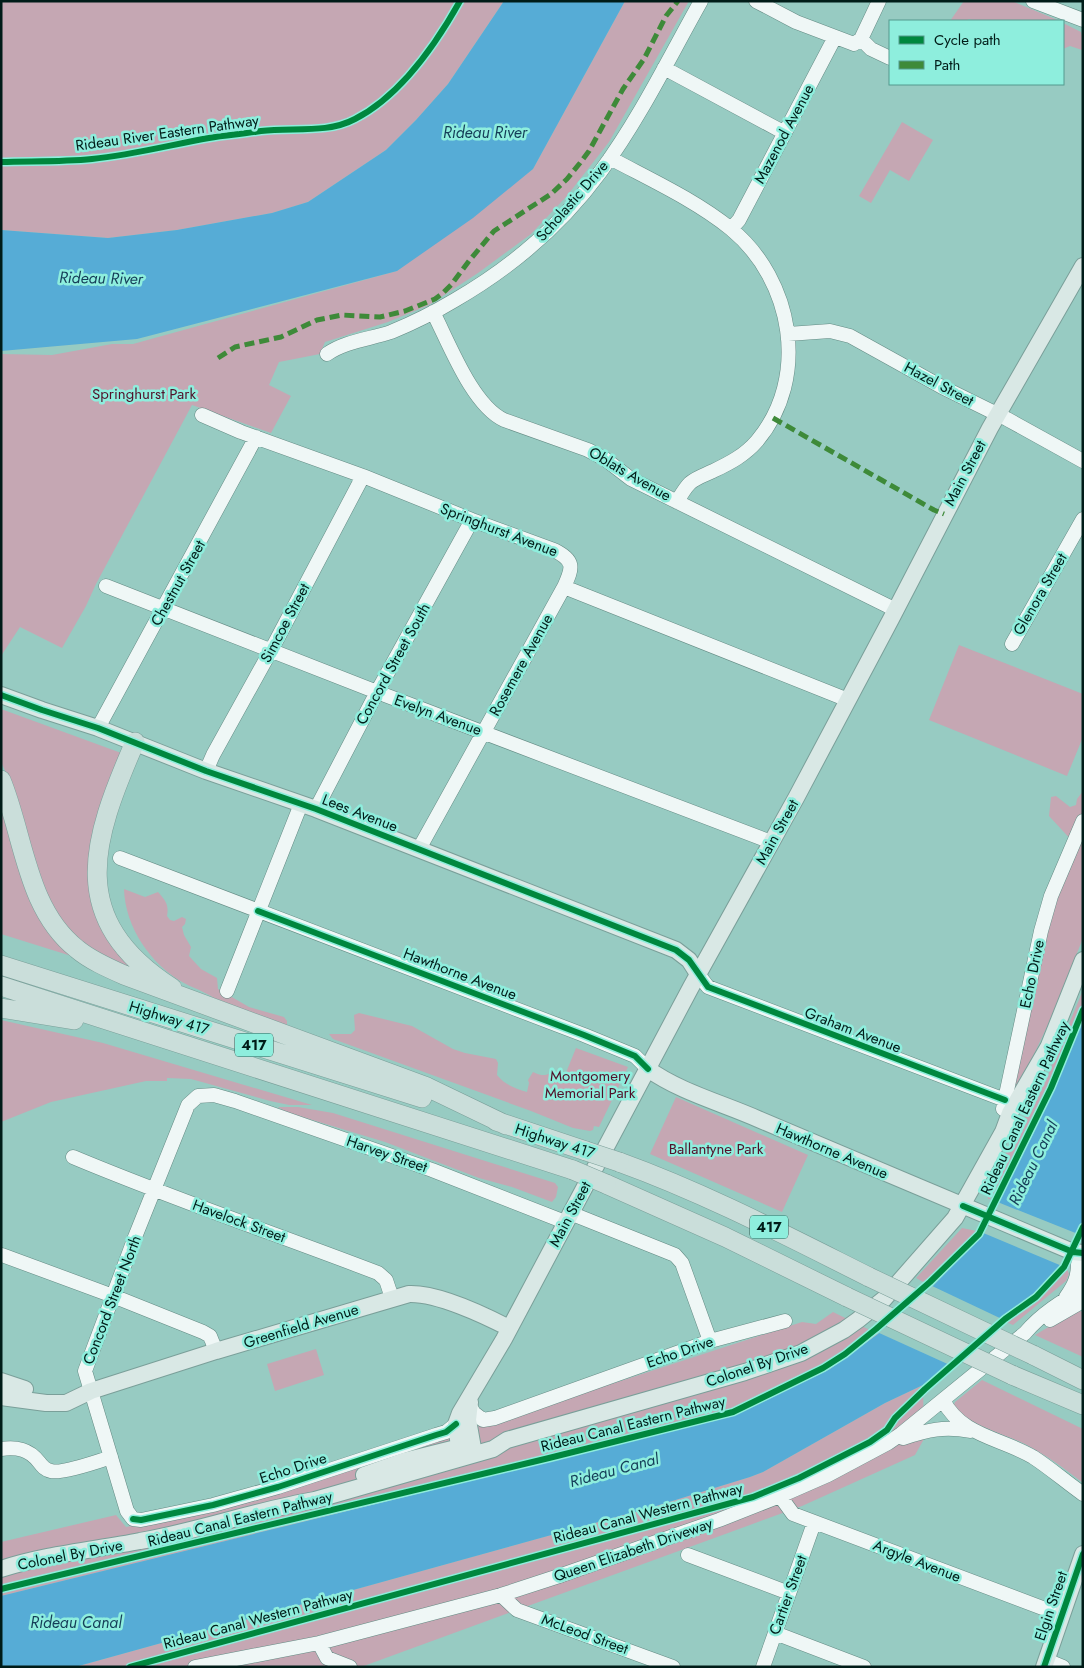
<svg xmlns="http://www.w3.org/2000/svg" width="1084" height="1668" font-family="Jost,sans-serif">
  <style>
    .green { fill: #c5a7b3 }
    .water { fill: #56acd6 }
    .pier { fill: #97cbc2 }
    .lines { fill: none; stroke-linecap: round; stroke-linejoin: round }
    .minor-casing { stroke: #648b84; stroke-width: 15 }
    .major-casing { stroke: #7a9f99; stroke-width: 18 }
    .highway-casing { stroke: #7a9f99; stroke-width: 20 }
    .minor { stroke: #eff7f6; stroke-width: 14 }
    .major { stroke: #d9e8e5; stroke-width: 16 }
    .highway { stroke: #cadeda; stroke-width: 19 }
    .highway-bridge-casing { stroke: #7a9f99; stroke-width: 20; stroke-linecap: butt }
    .highway-bridge { stroke: #cadeda; stroke-width: 19 }
    .quiet { stroke: #3e8a39; stroke-width: 5; stroke-dasharray: 10 5; stroke-linecap: butt }
    .cycleway-casing { stroke: #8eeedd; stroke-width: 9 }
    .cycleway { stroke: #00873e; stroke-width: 6 }
    .labels { text-anchor: middle; dominant-baseline: central; stroke-width: 5; stroke-linejoin: round; paint-order: stroke }
    .shield { fill: #8eeedd; stroke: #2b5b53; stroke-width: 1 }
    .shield-label { font-size: 14px; font-weight: bold; fill: #001c18 }
    .street-label { font-size: 15px; fill: #001c18; stroke: #8eeedd }
    .park-label { font-size: 15px; fill: #52112a; stroke: #8eeedd }
    .water-label { font-size: 16px; font-style: italic; fill: #153d58; stroke: #8eeedd }
  </style>
  <rect width="100%" height="100%" fill="#97cbc2"/>
  <path class="green" d="M1,1h503l-56,83 -32,36 -30,30 -78,52 -36,11 -95,17 -69,8 -107,-8z
    M625,1h64l-80,141 -43,55 -35,37 -53,39 -49,32 -41,17 -63,20 -5,12 -41,8 -10,23 22,11 -20,37 -79,-28 -96,179 -10,22 -24,42 -42,-21 -19,29v-302l51,1 60,-11h21l264,-73 136,-102z
    M964,1h48l48,20h-86l-5,-2 -3,2h-16z
    M1063,23l18,9 2,7 -1,11 -12,-4 -7,3z
    M902,122l31,18 -24,41 -19,-11 -19,33 -12,-7z
    M959,645l124,49v43l-16,39 -138,-56z
    M1,709l123,45 -33,115 50,106 -48,-22 -27,-25 -20,-34 -32,-104 -13,-28z
    M1083,791v147l-30,76 -42,89 35,-185 29,-74 -26,-28 2,-19 5,-1 14,11 6,-2 1,-6z
    M1,799l9,28 71,132 -80,-25z
    M124,889l21,8 13,-5c8,9 11,13 9,24l3,4 4,1 8,-4 4,2 -1,5 -3,3 2,8 7,12 -2,9 12,13 16,9 1,11 31,18 35,10 3,4v4c-21,-4 -43,-10 -62,-20 -7,-4 -13,-9 -20,-12 -7,-4 -14,-6 -21,-10 -33,-18 -59,-56 -60,-94z
    M1083,990v12c-25,69 -57,134 -93,197h-2l-1,-8 3,-8 58,-108z
    M359,1013l53,13 41,23 12,4 31,6 2,4 -1,12c8,10 18,13 30,17l2,-9 -1,-3 5,-8c13,6 13,2 24,-1l3,2 3,7 13,-32 52,19 -29,60 -5,-1 -1,4 -3,1 -17,-3 -42,-17 -198,-72 -4,-5h22l4,-4 -1,-15z
    M1,1020l102,23 209,62h-23l-19,-4 -79,-22 -24,-1v3h-21l-95,21 -50,20z
    M676,1097l132,58 -26,57 -132,-58z
    M278,1107h20l35,6 222,70 3,4 -2,10 -4,5 -40,-15 -33,-9 -94,-36 -99,-30z
    M962,1228l15,3 -29,31 -23,21 -9,-5z
    M1066,1267l3,7 -3,7 -53,44 -7,-3 37,-29z
    M1077,1310l6,2v45l-48,-22z
    M833,1312l45,22 -48,35 -96,47 -733,180v-54l115,-27 10,12 113,-22 239,-81 35,-8 289,-94 14,2z
    M316,1349l8,26 -49,16 -8,-27z
    M982,1380l101,49v54c-19,-15 -37,-28 -58,-39 -26,-12 -51,-17 -72,-37l2,-5z
    M923,1385l1,54 -9,16 -113,51 -441,161h-286l581,-161 94,-29 13,-5 122,-69z"/>
  <path class="water" d="M504,1h121l-92,168 -60,49 -76,53 -260,68 -136,12v-121l107,8 69,-8 95,-17 36,-11 78,-52 30,-30 32,-36z
    M1083,1017v204l-24,46 -27,29 -20,14 -66,58 -23,17 -38,18 -122,69 -13,5 -94,29 -581,161h-74v-71l733,-180 96,-47 48,-35 53,-46 53,-55 14,-32 34,-65 23,-50z"/>
  <path class="pier" d="M995,1201l83,33 -16,32 -81,-34z
    M930,1285l74,35 -52,46 -75,-34z"/>
  <g class="lines">
    <defs>
      <path id="minor" d="M756,1l40,21 58,22 7,-5 18,-38
        M1033,1l50,19
        M861,39l10,10 19,9
        M664,68l121,65
        M610,158c41,22 85,42 121,71 62,51 79,149 26,212 -12,14 -27,22 -44,30 -8,4 -16,6 -23,12 -6,6 -9,12 -13,19
        M731,229l8,-9 96,-183
        M433,312c16,31 39,93 71,108l84,30 17,9 26,20 265,131
        M788,334l42,-3 20,5 92,51 65,32 76,42
        M327,354c18,-13 44,-15 64,-22 22,-9 44,-20 64,-32 57,-33 108,-77 146,-129 39,-53 68,-113 100,-170
        M202,415l39,17 122,44 109,44 82,30c21,11 19,17 10,37l-145,262
        M106,586l271,106 394,150
        M564,587l284,113
        M1012,644l71,-125
        M98,728l158,-291
        M206,771l7,-16 62,-112 88,-167
        M316,809l61,-117 95,-172
        M120,858l464,177 51,21 13,13
        M698,974l10,13 297,113
        M227,991l74,-187
        M1003,1109l38,-178 10,-35 32,-75
        M73,1157c100,42 203,77 305,116l8,7 6,18
        M570,1213l105,42 7,8 28,78
        M2,1255l111,41 90,36 7,4 6,15
        M1066,1297c8,-11 12,-20 12,-33
        M1050,1320l33,-19
        M943,1400c18,36 58,38 90,57 17,11 33,25 50,37
        M469,1405l5,8 9,7 12,-2 215,-77 75,-20
        M456,1424l-10,8 -10,3 -158,52 -65,18 -72,15 -8,-1 -6,-8 -42,-140 50,-134 53,-132 10,-9 16,-1 21,6 197,69 133,52
        M903,1438c25,-8 41,-12 67,-7
        M1,1449c16,-2 28,0 38,13 3,4 6,8 12,9 11,3 48,-10 60,-14
        M780,1496l13,18 268,101
        M688,1555l101,38
        M501,1595l16,15 156,57
        M775,1633l89,34
        M319,1643l8,15 23,9
        M1046,1660l17,7
        M195,1667l124,-24 182,-48 58,-19 160,-56 61,-24 48,-21 60,-32 13,-9 124,-101c16,-19 37,-32 58,-44
        M763,1667l51,-144"/>
      <path id="major" d="M1,695l41,15 56,18 108,43 110,38 360,141 13,10 9,14
        M1046,1053l37,-93
        M648,1069c32,23 74,34 110,50 105,45 210,88 315,133l10,1
        M1,1381l24,8
        M1,1397l45,6h20l25,-12 125,-40 193,-57c28,-1 75,21 100,34
        M470,1402l-2,18 6,34
        M459,1447l-3,-23 4,-11 44,-74 187,-352 105,-189 95,-179 99,-191 93,-162
        M364,1475l40,-14 64,-16
        M1,1569c45,-15 93,-19 139,-28 59,-10 116,-31 175,-41l178,-51 14,-9 238,-68 56,-19 43,-23 14,-10 26,-21 71,-81 48,-86 7,-19 40,-69
        M1044,1667l39,-113"/>
      <path id="highway" d="M135,742c-43,99 -70,177 37,246
        M1,780c23,55 25,129 76,169 13,11 31,19 47,26l303,112 79,38
        M1,965l421,133
        M1,986l572,184
        M1,1008l73,12
        M496,1121l90,30
        M619,1162c86,31 168,74 250,115
        M606,1184l119,53 122,60
        M1033,1355l50,25
        M1012,1375l71,30"/>
    </defs>
    <use href="#minor" class="minor-casing"/>
    <use href="#major" class="major-casing"/>
    <use href="#highway" class="highway-casing"/>
    <use href="#minor" class="minor"/>
    <use href="#major" class="major"/>
    <use href="#highway" class="highway"/>
    <defs>
      <path id="highway-bridge" d="M586,1151l33,11
        M573,1170l33,14
        M869,1277l164,78
        M847,1297l165,78"/>
    </defs>
    <use href="#highway-bridge" class="highway-bridge-casing"/>
    <use href="#highway-bridge" class="highway-bridge"/>
    <path class="quiet" d="M218,358l17,-11 46,-10 36,-17 25,-5 38,2 25,-6 30,-12 8,-6 8,-8 18,-24 25,-30 57,-37 16,-15 13,-16 9,-12 34,-62 21,-30 22,-43 12,-15
      M773,418l161,92 10,4"/>
    <defs>
      <path id="cycleway" d="M1,162c30,-1 61,0 91,-3 40,-4 78,-14 117,-21 17,-3 35,-4 52,-7 31,-4 66,3 94,-12 45,-23 81,-75 105,-118
        M1,695l41,15 56,18 108,43 110,38 360,141 13,10 19,27 297,113
        M258,911l326,124 51,21 13,13
        M963,1206l110,46 10,1
        M133,1519l8,1 72,-15 65,-18 158,-52 10,-3 10,-8
        M1,1589l548,-131 184,-46 90,-44 22,-14 31,-25 54,-47 49,-48 72,-146 32,-78
        M130,1667l623,-170 46,-19 71,-36 17,-12 8,-12 30,-29 80,-70 31,-22 28,-30 19,-40
        M1044,1667l39,-113"/>
    </defs>
    <use href="#cycleway" class="cycleway-casing"/>
    <use href="#cycleway" class="cycleway"/>
  </g>
  <g class="labels">
    <g class="shield">
      <rect x="235" y="1033.5" width="38" height="23" rx="4"/>
      <rect x="750" y="1215.5" width="38" height="23" rx="4"/>
    </g>
    <g class="shield-label">
      <text x="254" y="1045">417</text>
      <text x="769" y="1227">417</text>
    </g>
    <g class="street-label">
      <text transform="translate(167 133) rotate(-8)">Rideau River Eastern Pathway</text>
      <text transform="translate(784 134) rotate(-62)">Mazenod Avenue</text>
      <text transform="translate(572 201) rotate(-49)">Scholastic Drive</text>
      <text transform="translate(939 384) rotate(28)">Hazel Street</text>
      <text transform="translate(965 473) rotate(-62)">Main Street</text>
      <text transform="translate(630 474) rotate(30)">Oblats Avenue</text>
      <text transform="translate(499 530) rotate(21)">Springhurst Avenue</text>
      <text transform="translate(178 583) rotate(-61)">Chestnut Street</text>
      <text transform="translate(1040 594) rotate(-60)">Glenora Street</text>
      <text transform="translate(285 623) rotate(-62)">Simcoe Street</text>
      <text transform="translate(393 664) rotate(-61)">Concord Street South</text>
      <text transform="translate(521 665) rotate(-61)">Rosemere Avenue</text>
      <text transform="translate(438 715) rotate(20)">Evelyn Avenue</text>
      <text transform="translate(360 813) rotate(21)">Lees Avenue</text>
      <text transform="translate(777 832) rotate(-61)">Main Street</text>
      <text transform="translate(460 974) rotate(21)">Hawthorne Avenue</text>
      <text transform="translate(1032 974) rotate(-78)">Echo Drive</text>
      <text transform="translate(169 1018) rotate(17)">Highway 417</text>
      <text transform="translate(853 1030) rotate(21)">Graham Avenue</text>
      <text transform="translate(1025 1108) rotate(-65)">Rideau Canal Eastern Pathway</text>
      <text transform="translate(555 1141) rotate(18)">Highway 417</text>
      <text transform="translate(832 1151) rotate(23)">Hawthorne Avenue</text>
      <text transform="translate(387 1154) rotate(19)">Harvey Street</text>
      <text transform="translate(570 1214) rotate(-62)">Main Street</text>
      <text transform="translate(239 1221) rotate(20)">Havelock Street</text>
      <text transform="translate(112 1300) rotate(-69)">Concord Street North</text>
      <text transform="translate(301 1326) rotate(-17)">Greenfield Avenue</text>
      <text transform="translate(680 1352) rotate(-19)">Echo Drive</text>
      <text transform="translate(757 1365) rotate(-19)">Colonel By Drive</text>
      <text transform="translate(633 1424) rotate(-14)">Rideau Canal Eastern Pathway</text>
      <text transform="translate(293 1468) rotate(-18)">Echo Drive</text>
      <text transform="translate(648 1513) rotate(-15)">Rideau Canal Western Pathway</text>
      <text transform="translate(240 1519) rotate(-14)">Rideau Canal Eastern Pathway</text>
      <text transform="translate(633 1550) rotate(-19)">Queen Elizabeth Driveway</text>
      <text transform="translate(70 1555) rotate(-11)">Colonel By Drive</text>
      <text transform="translate(917 1561) rotate(21)">Argyle Avenue</text>
      <text transform="translate(788 1595) rotate(-70)">Cartier Street</text>
      <text transform="translate(1051 1606) rotate(-71)">Elgin Street</text>
      <text transform="translate(258 1619) rotate(-15)">Rideau Canal Western Pathway</text>
      <text transform="translate(585 1634) rotate(20)">McLeod Street</text>
    </g>
    <g class="park-label">
      <text x="144" y="394">Springhurst Park</text>
      <text x="590" y="1076">Montgomery<tspan x="590" dy="17">Memorial Park</tspan></text>
      <text x="716" y="1149">Ballantyne Park</text>
    </g>
    <g class="water-label">
      <text x="485" y="132">Rideau River</text>
      <text transform="translate(101 278) rotate(1)">Rideau River</text>
      <text transform="translate(1033 1163) rotate(-64)">Rideau Canal</text>
      <text transform="translate(614 1470) rotate(-15)">Rideau Canal</text>
      <text x="76" y="1622">Rideau Canal</text>
    </g>
  </g>
  <rect width="1084" height="1668" fill="none" stroke="#001c18" stroke-width="5"/>
  <rect x="889" y="20" width="175" height="65" fill="#8eeedd" stroke="#559a8e"/>
  <rect x="899" y="36" width="25" height="8" fill="#00873e" stroke="#559a8e"/>
  <text x="934" y="45" font-size="15" fill="#001c18">Cycle path</text>
  <rect x="899" y="61" width="25" height="8" fill="#3e8a39" stroke="#559a8e"/>
  <text x="934" y="70" font-size="15" fill="#001c18">Path</text>
</svg>
